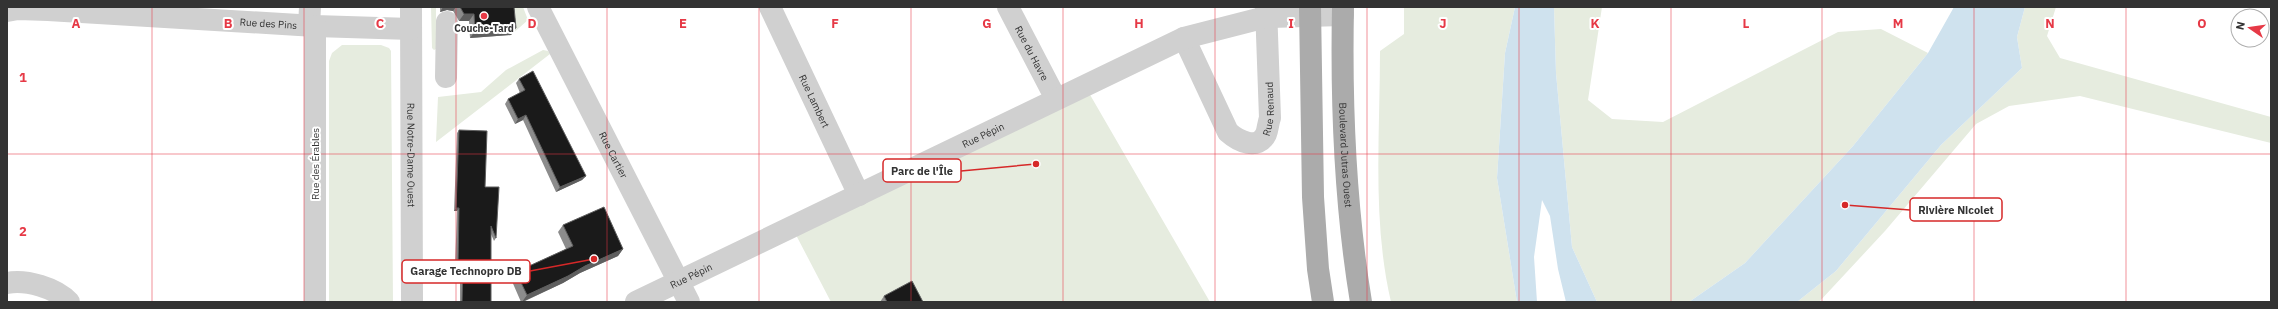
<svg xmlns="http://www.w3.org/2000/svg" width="2278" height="309" font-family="'IBM Plex Sans',sans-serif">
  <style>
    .green { fill: #e6ecdf }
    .water { fill: #cfe2ee }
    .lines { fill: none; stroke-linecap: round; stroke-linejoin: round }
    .minor { stroke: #d0d0d0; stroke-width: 22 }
    .major { stroke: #ababab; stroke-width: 22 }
    .wall { fill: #8c8c8c }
    .shaded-wall { fill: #5f5f5f }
    .building { fill: #1a1a1a; stroke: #5f5f5f }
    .grid { fill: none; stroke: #e63946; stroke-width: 1; stroke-opacity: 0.55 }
    .poi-dot { fill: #e63946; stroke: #fff; stroke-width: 1.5 }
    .labels { text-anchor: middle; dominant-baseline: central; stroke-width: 4; stroke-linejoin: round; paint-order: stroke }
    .street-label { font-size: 10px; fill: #333; stroke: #fff }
    .poi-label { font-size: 10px; font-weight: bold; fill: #333; stroke: #fff }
    .grid-label { font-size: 13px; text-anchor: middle; font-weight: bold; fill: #e63946; stroke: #fff; stroke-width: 4; stroke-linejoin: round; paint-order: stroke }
    .leader { fill: none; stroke: #d62828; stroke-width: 1.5 }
    .callout-dot { fill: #d62828; stroke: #fff; stroke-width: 1.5 }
    .callout { fill: #fff; stroke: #d62828; stroke-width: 1.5 }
    .callout-label { font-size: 11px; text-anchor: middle; font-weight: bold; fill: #333 }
  </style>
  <rect width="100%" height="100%" fill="#fff"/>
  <path class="green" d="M431,7h5v42l-2,1 -2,-2z
    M509,7h14l5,13 -17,15z
    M1404,7h111l-10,46 -8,125 20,124h-126c-19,-81 -11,-168 -11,-251l24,-17z
    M1554,7h48l-14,93 24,19 51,3 175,-90 43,-3 47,24 -75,93 -108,117 -56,39h-92l-25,-55 -16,-174z
    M2025,7h31l-9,29 13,22 211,59v26l-191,-47 -71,10 -33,18 -91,107 -66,71h-22l39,-31 105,-126 81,-77 -5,-31z
    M342,45h39l8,3 2,3 2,251h-64v-241l3,-8z
    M543,50l5,1 2,3 -114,88 2,-45 43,-5 25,-22z
    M1089,93l121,209h-379l-35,-67z"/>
  <path class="water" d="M1515,7h39l2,66 16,174 25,55h-31l-8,-33 -8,-53 -8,-16 -8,57 3,45h-20l-20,-124 8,-125z
    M1954,7h71l-8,30 5,31 -81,77 -105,126 -39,31h-108l56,-39 108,-117 75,-93z"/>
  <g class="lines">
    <g class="minor">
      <path id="s1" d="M411,7l1,295"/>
      <path id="s2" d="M538,7l151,295"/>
      <path id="s3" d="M770,7l89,188"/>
      <path id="s4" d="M1008,7l48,92"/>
      <path id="s5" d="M7,11l11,-2 30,1 267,16 96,3"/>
      <path d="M309,26l1,-19"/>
      <path id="s6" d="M1184,38l44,94c10,9 30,19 38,2 2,-5 2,-11 4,-16l-4,-111"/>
      <path d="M446,77l1,-55"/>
      <path d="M7,283c19,-4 49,5 62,19"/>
      <path d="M315,302v-276"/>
      <path id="s7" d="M636,302l548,-264 82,-21 77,-2"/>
    </g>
    <g class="major">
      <path d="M1310,7l3,190 5,72 5,33"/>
      <path id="s8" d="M1343,7c-2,99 2,198 18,295"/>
    </g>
  </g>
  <path class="wall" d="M440,7h74l2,21 -5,7 -41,3 -1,-17h-10l-6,-10 -6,-1 -7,2z
    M519,79l67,97 -4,4 -26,12 -33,-72 -8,4 -10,-20 3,-5 12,-6 -4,-10z
    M459,130l26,57 11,51 -2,3 -3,-7v68h-31v-35h-5l2,-56h-3l3,-78z
    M563,225l60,24 -5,7 -38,17 -17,10 -40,19h-2l-10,-23 5,-7 50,-23 -8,-17z
    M884,296l39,6h-43z"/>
  <path class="shaded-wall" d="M443,7h13l-3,4 -6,-1 -7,2z
    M464,14h10l-5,7h-10z
    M516,28l-5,7 -41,3 5,-7z
    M526,115l-3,5 -8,4 3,-5z
    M586,176l-4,4 -26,12 4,-5z
    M456,208h3l-2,3h-3z
    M623,249l-5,7 -38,17 -17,10 -41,19 5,-7 58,-29z
    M458,264h5l-3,3h-5z"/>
  <path class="building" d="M460,7h54l2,21 -41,3 -1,-17h-10z
    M533,71l53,105 -26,11 -34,-72 -8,4 -10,-20 17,-9 -6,-11z
    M459,130l28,1 -2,56h14l-3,51 -5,-12v76h-29l1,-38h-5l1,-56h-3z
    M604,207l19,42 -38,17 -17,10 -41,19 -11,-23 57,-26 -10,-21z
    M912,281l11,21h-36l-3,-6z"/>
  <path class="grid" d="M152,7v295M304,7v295M456,7v295M607,7v295M759,7v295M911,7v295M1063,7v295M1215,7v295M1367,7v295M1519,7v295M1671,7v295M1822,7v295M1974,7v295M2126,7v295M7,154h2264"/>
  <circle class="poi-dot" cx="484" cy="16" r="4"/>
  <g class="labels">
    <g class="street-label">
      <text stroke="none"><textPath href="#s5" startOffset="262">Rue des Pins</textPath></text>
      <text stroke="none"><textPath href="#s4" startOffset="52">Rue du Havre</textPath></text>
      <text stroke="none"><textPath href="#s3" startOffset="104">Rue Lambert</textPath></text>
      <text stroke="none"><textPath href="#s6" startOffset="174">Rue Renaud</textPath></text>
      <text stroke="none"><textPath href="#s7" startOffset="385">Rue Pépin</textPath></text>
      <text stroke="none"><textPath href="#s1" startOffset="148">Rue Notre-Dame Ouest</textPath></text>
      <text stroke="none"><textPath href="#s2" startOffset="166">Rue Cartier</textPath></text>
      <text stroke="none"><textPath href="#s8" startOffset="148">Boulevard Jutras Ouest</textPath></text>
      <text transform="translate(315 164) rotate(-90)">Rue des Érables</text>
      <text stroke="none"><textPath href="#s7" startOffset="61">Rue Pépin</textPath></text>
    </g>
    <g class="poi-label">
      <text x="484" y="28">Couche-Tard</text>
    </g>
  </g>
  <g class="grid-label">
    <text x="76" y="28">A</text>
    <text x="228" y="28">B</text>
    <text x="380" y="28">C</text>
    <text x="532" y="28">D</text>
    <text x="683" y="28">E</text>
    <text x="835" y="28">F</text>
    <text x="987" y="28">G</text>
    <text x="1139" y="28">H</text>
    <text x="1291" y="28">I</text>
    <text x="1443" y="28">J</text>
    <text x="1595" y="28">K</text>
    <text x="1746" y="28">L</text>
    <text x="1898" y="28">M</text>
    <text x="2050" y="28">N</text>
    <text x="2202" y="28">O</text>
    <text x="23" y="82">1</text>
    <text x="23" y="236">2</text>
  </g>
  <path class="leader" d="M1036 164L961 171M1845 205L1910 210M594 259L530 271"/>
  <g class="callout-dot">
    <circle cx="1036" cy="164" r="4"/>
    <circle cx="1845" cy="205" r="4"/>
    <circle cx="594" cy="259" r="4"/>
  </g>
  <g class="callout">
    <rect x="883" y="159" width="78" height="23" rx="4"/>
    <rect x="1910" y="198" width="92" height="23" rx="4"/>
    <rect x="402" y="260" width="128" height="23" rx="4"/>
  </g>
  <g class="callout-label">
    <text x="922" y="175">Parc de l'Île</text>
    <text x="1956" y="214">Rivière Nicolet</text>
    <text x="466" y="275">Garage Technopro DB</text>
  </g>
  <rect width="2278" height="309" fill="none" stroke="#333333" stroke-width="16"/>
  <g transform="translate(2250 28) rotate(283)"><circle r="19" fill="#ffffff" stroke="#adadad"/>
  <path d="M0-3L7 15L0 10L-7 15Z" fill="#e63946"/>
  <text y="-6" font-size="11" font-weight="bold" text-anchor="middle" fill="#333333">N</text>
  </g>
</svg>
